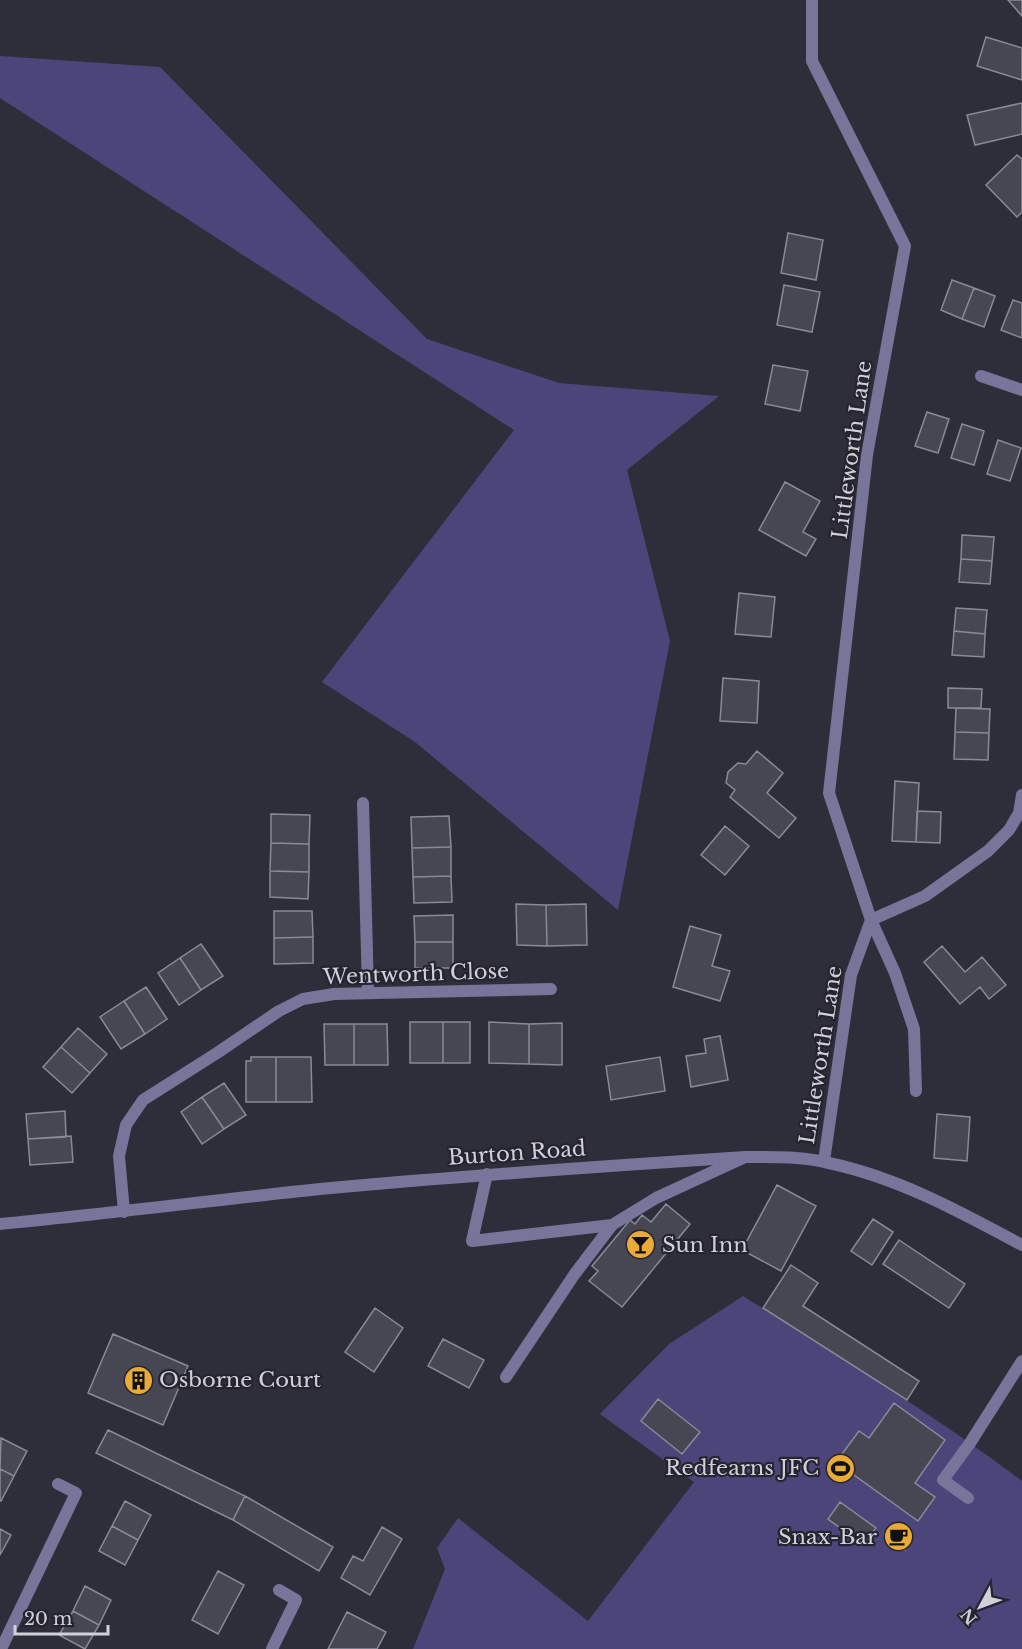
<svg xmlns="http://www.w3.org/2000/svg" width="1022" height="1649" font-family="'Libre Baskerville',serif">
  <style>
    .green { fill: #4b457a }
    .building { fill: #474754; stroke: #8a8998; stroke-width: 1.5 }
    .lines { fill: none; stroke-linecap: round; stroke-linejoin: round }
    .service { stroke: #77759a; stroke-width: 12 }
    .minor { stroke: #77759a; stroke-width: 12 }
    .tertiary { stroke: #77759a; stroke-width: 12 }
    .labels { text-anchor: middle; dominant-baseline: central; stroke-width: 4.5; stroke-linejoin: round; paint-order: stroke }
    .street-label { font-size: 21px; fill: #d1d0d8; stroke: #252430 }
    .poi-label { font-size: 21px; fill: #d1d0d8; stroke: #252430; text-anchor: start }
  </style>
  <rect width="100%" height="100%" fill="#2e2e3a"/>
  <path class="green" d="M0,56l160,11 267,272 132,44 160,13 -92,74 43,171 -52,269 -203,-168 -93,-60 192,-252 -514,-332z
    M743,1296c94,60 190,118 279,185v168h-609l32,-80 -8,-21 21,-30 130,103 106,-139 -94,-68 69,-70z"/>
  <path class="building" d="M1008,0h14v16z
    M986,37l36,11v32l-45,-14z
    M1022,103v31l-47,11 -8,-30z
    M1017,155l5,4v53l-5,5 -31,-32z
    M788,233l35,7 -7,40 -35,-7z
    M952,280l22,8 -12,31 -21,-9z
    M784,285l36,7 -8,40 -35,-7z
    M974,288l21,8 -11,31 -22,-8z
    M1013,300l9,3v35l-21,-8z
    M773,365l35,6 -8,40 -35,-7z
    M927,412l22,7 -11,34 -23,-7z
    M962,424l22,7 -10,34 -23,-7z
    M998,440l23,8 -11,33 -23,-7z
    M785,482l35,19 -17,31 13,7 -10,17 -47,-26z
    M962,535l32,2 -2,24 -31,-2z
    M961,559l31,2 -2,23 -31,-2z
    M739,593l36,4 -4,40 -36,-3z
    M956,608l31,2 -2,24 -31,-3z
    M954,631l31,3 -1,23 -32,-2z
    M723,678l36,3 -2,42 -37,-2z
    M948,688l34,1 -1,19h-33z
    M956,708l34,1 -1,24 -34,-1z
    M955,732l34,1 -1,27 -34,-1z
    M757,751l26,22 -16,20 29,25 -17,20 -49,-41 5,-7 -9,-7 2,-11 10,-9 8,1z
    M895,781l24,2 -3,59 -24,-1z
    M917,811l24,1 -1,31 -24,-1z
    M271,814l39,1 -1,29 -38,-1z
    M449,816l2,31 -39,1 -1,-31z
    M725,826l24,20 -24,29 -24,-20z
    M271,843l38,1v28l-39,-1z
    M451,847v29l-38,1 -1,-29z
    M270,871l39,1 -1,27 -38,-2z
    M451,876l1,26 -38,1 -1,-26z
    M516,904l30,1 1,41 -30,-1z
    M586,904l1,41 -40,1 -1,-41z
    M274,911h38l1,26 -39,1z
    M453,915v27h-38l-1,-26z
    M690,926l31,9 -9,31 18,5 -10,30 -47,-14z
    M313,937v26l-39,1v-26z
    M415,942h38v26h-38z
    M201,944l22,32 -22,14 -21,-32z
    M942,946l23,26 17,-15 24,28 -17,14 -9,-12 -20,17 -36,-42z
    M180,958l21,32 -22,15 -21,-32z
    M146,987l21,32 -22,15 -21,-33z
    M124,1001l21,33 -24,15 -21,-32z
    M410,1022h33v41h-33z
    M443,1022h27v41h-27z
    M489,1022l40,2v40l-40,-1z
    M562,1023v42l-33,-1v-40z
    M324,1024h30v41h-29z
    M354,1024h33l1,41h-34z
    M78,1028l29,26 -17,19 -29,-26z
    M720,1036l8,44 -37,7 -5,-31 20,-3 -2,-14z
    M61,1047l29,26 -18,20 -29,-26z
    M251,1057h25v45h-30v-41h5z
    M276,1057h35l1,45h-36z
    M660,1057l5,34 -54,9 -5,-34z
    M224,1083l22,32 -22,14 -22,-32z
    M202,1097l22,32 -22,15 -21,-32z
    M65,1111l1,26 -38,2 -2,-25z
    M937,1114l33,3 -3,44 -33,-3z
    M71,1136l2,26 -43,3 -2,-26z
    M777,1185l39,21 -35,65 -39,-21z
    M666,1204l24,20 -68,83 -33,-26 9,-10 -6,-5 38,-46 5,4 7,-9 9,7z
    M873,1219l20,13 -21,33 -21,-14z
    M899,1240l66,44 -16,24 -66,-44z
    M791,1265l27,18 -15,23 116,75 -12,19 -144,-92z
    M375,1308l28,20 -29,44 -29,-20z
    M113,1334l75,32 -25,59 -75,-32z
    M443,1339l41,21 -15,28 -41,-22z
    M658,1399l42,33 -18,22 -41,-33z
    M894,1403l51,37 -30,43 20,14 -17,24 -82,-59 23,-31 10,7z
    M108,1430l137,66 -12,24 -137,-67z
    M1,1438l26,13 -13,25 -14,-7z
    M0,1469l14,7 -13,25h-1z
    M245,1496l88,51 -14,24 -86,-51z
    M125,1501l26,14 -13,25 -26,-14z
    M840,1502l36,26 -13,17 -35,-26z
    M891,1525l20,16 -6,9 -21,-16z
    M112,1526l26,14 -13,25 -26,-14z
    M382,1527l20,12 -32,56 -29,-17 12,-22 10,5z
    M0,1529l11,6 -11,20z
    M218,1571l26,14 -26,49 -26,-14z
    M85,1586l26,14 -12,25 -26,-14z
    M73,1611l26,14 -14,24 -26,-14z
    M347,1612l39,20 -9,17h-49z"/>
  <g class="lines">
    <path class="service" d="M363,803l5,189
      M871,920l24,53 19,56 2,62
      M487,1174l-15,67 140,-16
      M506,1377l68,-102 38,-50 44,-27 89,-41
      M968,1498l-25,-18 27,-37 52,-82"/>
    <path class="minor" d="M812,0v61l93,185 -38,209 -38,338 42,127 -20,55 -27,186
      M981,376l41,14
      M871,920l54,-24 63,-45 21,-21 10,-17 3,-18
      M124,1212l-5,-56 7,-31 17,-25 74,-47 62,-42 24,-12 31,-5 217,-5
      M1,1649l75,-156 -18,-9
      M272,1649l24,-49 -17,-10"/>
    <path class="tertiary" d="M0,1224c107,-10 214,-24 320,-35 142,-13 284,-23 426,-32 26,0 52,-1 78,5 71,14 135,49 198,83"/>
  </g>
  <defs>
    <symbol id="bar-disc" viewBox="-11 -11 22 22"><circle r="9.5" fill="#eaaa38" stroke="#252430"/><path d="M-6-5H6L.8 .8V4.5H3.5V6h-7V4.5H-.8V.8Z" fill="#111"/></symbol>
    <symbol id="building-disc" viewBox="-11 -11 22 22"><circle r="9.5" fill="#eaaa38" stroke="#252430"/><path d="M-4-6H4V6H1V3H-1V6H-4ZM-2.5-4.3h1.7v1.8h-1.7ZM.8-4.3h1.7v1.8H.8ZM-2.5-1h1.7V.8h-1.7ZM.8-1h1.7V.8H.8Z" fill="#111"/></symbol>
    <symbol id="stadium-disc" viewBox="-11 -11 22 22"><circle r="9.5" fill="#eaaa38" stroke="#252430"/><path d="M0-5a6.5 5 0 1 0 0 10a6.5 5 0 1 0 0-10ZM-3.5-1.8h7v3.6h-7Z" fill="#111"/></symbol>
    <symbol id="cafe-disc" viewBox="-11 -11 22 22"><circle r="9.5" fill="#eaaa38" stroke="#252430"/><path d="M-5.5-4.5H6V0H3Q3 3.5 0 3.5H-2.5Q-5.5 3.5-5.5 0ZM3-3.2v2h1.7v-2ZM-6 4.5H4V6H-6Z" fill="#111"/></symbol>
  </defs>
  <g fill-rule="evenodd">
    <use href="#bar-disc" x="624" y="1228" width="33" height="33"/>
    <use href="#building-disc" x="122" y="1364" width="33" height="33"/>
    <use href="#stadium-disc" x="824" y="1452" width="33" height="33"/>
    <use href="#cafe-disc" x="882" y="1520" width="33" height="33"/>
  </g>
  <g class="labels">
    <g class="street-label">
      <text transform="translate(852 450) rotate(-82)">Littleworth Lane</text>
      <text transform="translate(416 974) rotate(-2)">Wentworth Close</text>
      <text transform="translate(821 1055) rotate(-81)">Littleworth Lane</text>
      <text transform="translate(517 1153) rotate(-4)">Burton Road</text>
    </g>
    <g class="poi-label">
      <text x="662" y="1245">Sun Inn</text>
      <text x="159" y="1380">Osborne Court</text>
      <text x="819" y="1468" text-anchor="end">Redfearns JFC</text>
      <text x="877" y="1537" text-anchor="end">Snax-Bar</text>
    </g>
  </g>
  <g transform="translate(980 1607) rotate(229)" stroke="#252430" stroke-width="4.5" paint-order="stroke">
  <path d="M0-4.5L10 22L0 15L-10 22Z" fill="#d1d0d8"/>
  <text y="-9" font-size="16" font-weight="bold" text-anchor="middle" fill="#d1d0d8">N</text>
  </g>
  <path d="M15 1625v9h93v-9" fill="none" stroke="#d1d0d8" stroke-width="3"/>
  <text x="24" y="1625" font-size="18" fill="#d1d0d8" stroke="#252430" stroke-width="4.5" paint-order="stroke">20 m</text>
</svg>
